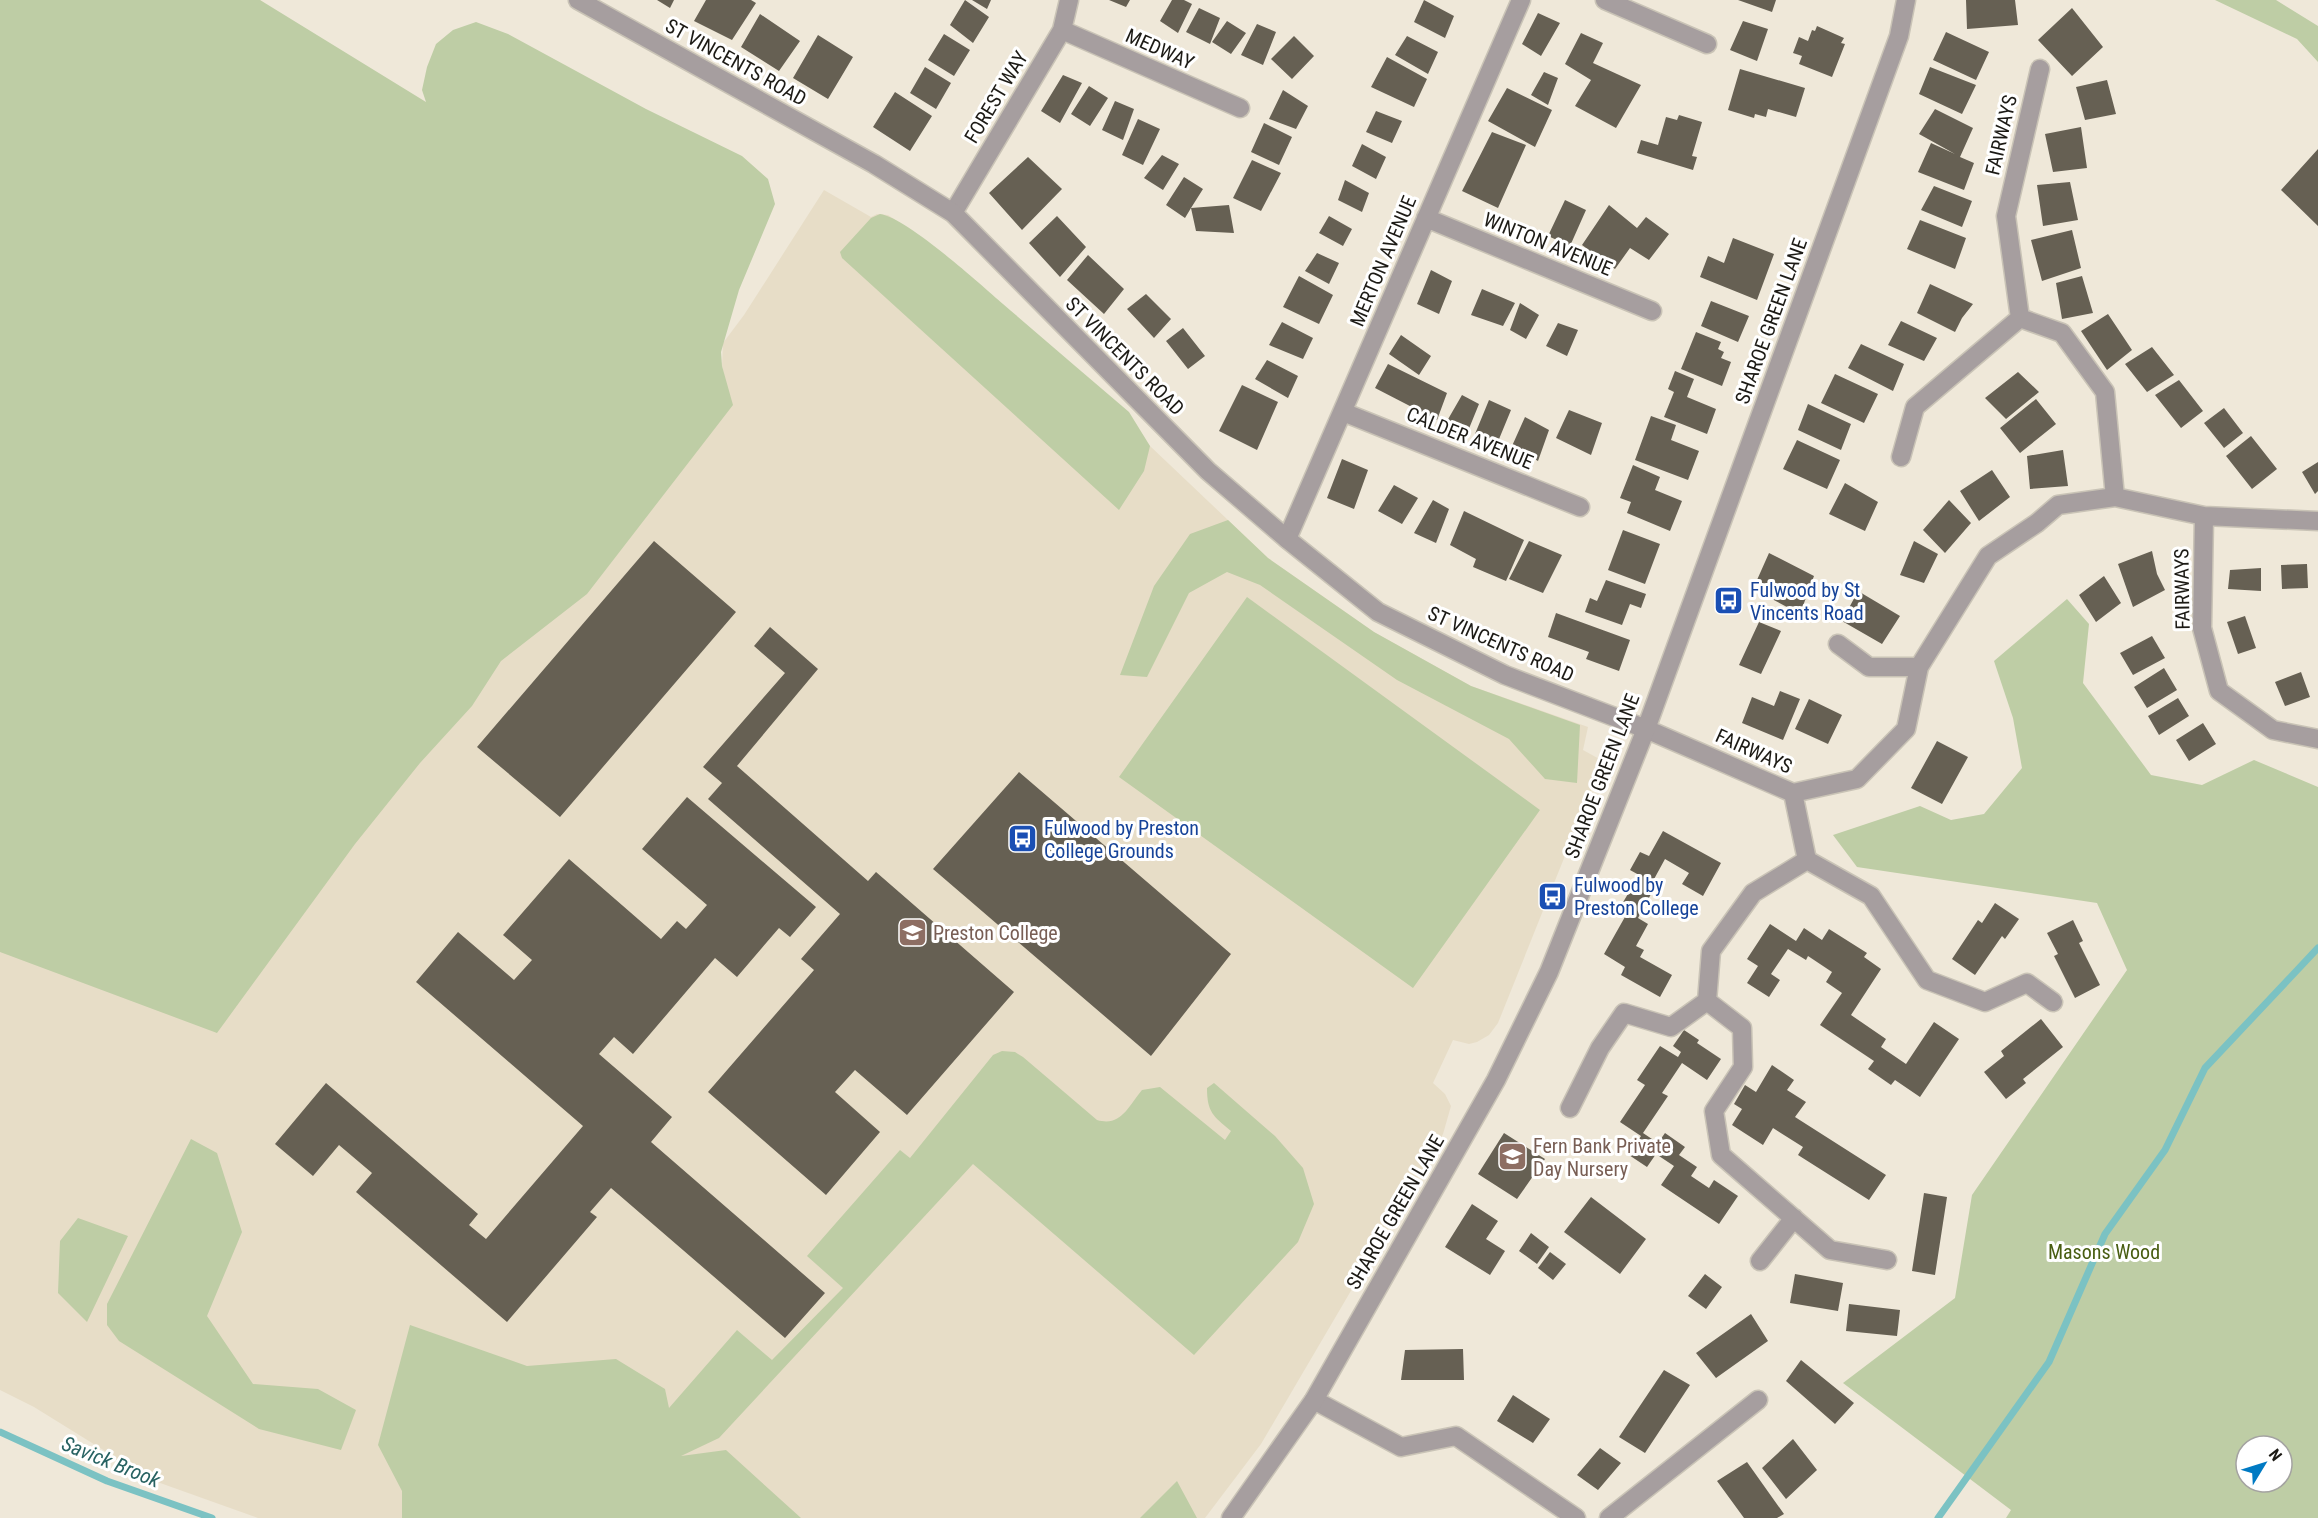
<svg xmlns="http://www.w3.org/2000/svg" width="2318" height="1518" font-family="'Roboto Condensed',sans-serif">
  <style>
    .built { fill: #e7ddc7 }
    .green { fill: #becda5; fill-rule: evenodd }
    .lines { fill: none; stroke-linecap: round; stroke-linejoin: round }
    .stream { stroke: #7bc2c3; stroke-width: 7 }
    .building { fill: #666053 }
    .minor-casing { stroke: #c9c3b6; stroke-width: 21 }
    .tertiary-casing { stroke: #c9c3b6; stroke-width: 21 }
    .minor { stroke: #a69e9f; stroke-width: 18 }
    .tertiary { stroke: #a69e9f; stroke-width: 18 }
    .labels { text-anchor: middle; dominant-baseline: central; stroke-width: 6; stroke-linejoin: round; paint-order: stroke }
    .street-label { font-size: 20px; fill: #1c1a15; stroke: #fff }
    .transit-label { font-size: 20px; fill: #164399; stroke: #fff; text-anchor: start }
    .education-label { font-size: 20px; fill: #785e54; stroke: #fff; text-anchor: start }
    .park-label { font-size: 20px; fill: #485d11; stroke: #fff }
    .water-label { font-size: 21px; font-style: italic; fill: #276262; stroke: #fff }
  </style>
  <rect width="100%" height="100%" fill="#efe8d9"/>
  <path class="built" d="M0,0h260l465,380 -3,-14 1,-23 21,-28 80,-125 47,27 6,-3 11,1 48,33 38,31 294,279 106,74 97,54 117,41 -5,23 20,11 -105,262 -9,12 -12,7 -8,2 -16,-4 -20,43 12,11 6,12 -8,28 -182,310 -56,74h-947l-123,-44 -30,-23 -71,-44 -34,-17z"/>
  <path class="green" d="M0,0h260l166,102 -4,-12 5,-23 9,-23 17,-14 23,-8 32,12 138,75 96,47 26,23 7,25 -36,86 -18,62 1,14 11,39 -146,189 -86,67 -29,45 -52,57 -65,81 -138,189 -217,-81z
    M2215,0h61l42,26v36l-21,-23z
    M880,214c26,3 100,70 123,90 42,36 84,72 126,108l21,34 -6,25 -25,39 -277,-252 -2,-6 31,-34z
    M1228,520l40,38 106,74 97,54 109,39 -3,58 -32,-4 -36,-40 -112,-59 -137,-95 -33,-13 -38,21 -42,84 -27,-2 34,-89 36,-52z
    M1247,597l293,213 -127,178 -294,-211z
    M2067,599l22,25 -6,59 68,92 51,10 52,-25 64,27v731h-312l5,-8 -168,-127 112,-85 17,-103 155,-225 -30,-67 -240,-36 -24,-32 87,-29 31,14 33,-6 38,-46 -9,-50 -19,-57zM2246,1446h36v36h-36z
    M1002,1051l13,1 8,5 74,63c24,7 31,-13 45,-30l18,-3 65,53 6,-9c-18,-15 -24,-19 -24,-43l7,-5 61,53 28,32 11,36 -16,38 -104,113 -221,-191 -254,274 -38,18 45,-6 75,68h-399v-27l-24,-46 32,-120 117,41 89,-7 49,30 4,19 68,-78 35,30 71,-72 -36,-32 93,-106 10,8 83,-103z
    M191,1139l26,14 25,79 -35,84 46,68 65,5 38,21 -15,40 -82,-21 -140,-88 -12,-16v-21z
    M78,1218l50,18 -41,86 -29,-29 2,-52z
    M1177,1481l20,37h-57z"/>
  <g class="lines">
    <path class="stream" d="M0,1432l107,49 105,37
      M1938,1518l111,-156 56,-128 60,-84 40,-82 113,-120"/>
  </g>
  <path class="building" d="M657,0h17l-4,8z
    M706,0h45l5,3 -24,37 -38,-19z
    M965,0l24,17 -16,26 -23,-18z
    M972,0h19l-4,9z
    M1109,0h21l-4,7z
    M1172,0h12l8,4 -14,29 -18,-12z
    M1424,0l30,16 -9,22 -31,-16z
    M1738,0h38l-4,12z
    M1966,0h49l3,25 -51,4z
    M1199,8l21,10 -10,26 -24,-12z
    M2072,8l31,39 -31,29 -34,-36z
    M1538,13l22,10 -19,33 -19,-12z
    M760,14l40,27 -21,30 -38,-24z
    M1227,21l19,12 -15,21 -19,-12z
    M1743,21l25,8 -11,32 -27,-11z
    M1257,24l19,8 -13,33 -22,-10z
    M1817,26l27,12 -3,5 4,1 -13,33 -33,-13 3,-8 -9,-3 6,-16 9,4 4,-11 3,1z
    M1946,32l43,20 -13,28 -43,-20z
    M1581,33l22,10 -10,20 48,22 -25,43 -41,-22 16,-26 -26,-16z
    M944,34l26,16 -16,26 -26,-16z
    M818,35l35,22 -25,42 -35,-21z
    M1294,36l20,20 -22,23 -21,-20z
    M1407,36l31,16 -10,22 -33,-19z
    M1387,57l40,22 -13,28 -43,-20z
    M925,67l26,16 -15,26 -26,-16z
    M1930,67l46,18 -14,29 -43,-20z
    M1740,69l65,19 -9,29 -28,-8 -2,8 -11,-3 -1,4 -26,-8z
    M1544,72l14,6 -10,27 -17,-10z
    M1063,75l19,8 -22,40 -19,-12z
    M2107,80l9,34 -31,6 -9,-33z
    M1089,86l19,12 -18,28 -19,-12z
    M1507,88l45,22 -17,37 -47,-26z
    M1283,90l25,16 -12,23 -27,-10z
    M895,92l37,24 -22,35 -37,-24z
    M1115,101l19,8 -11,31 -21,-10z
    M1935,109l38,19 -13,29 14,6 -10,27 -46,-18 13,-29 24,11 -36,-20z
    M1376,111l26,10 -10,22 -26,-11z
    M1679,115l23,7 -10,34 5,1 -4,13 -56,-17 4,-13 17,5 8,-28 11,3z
    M1138,119l22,10 -17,36 -21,-10z
    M1264,123l28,14 -13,28 -28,-13z
    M2081,127l6,41 -34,4 -8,-38z
    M1492,132l34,13 -28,63 -36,-17z
    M1362,144l24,13 -10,22 -24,-13z
    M2318,149v77l-37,-36z
    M1162,155l17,9 -16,26 -19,-12z
    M1028,157l34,32 -40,41 -33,-37z
    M1252,160l29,13 -20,38 -28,-13z
    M1184,177l19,12 -12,19 38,-3 5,28 -38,-2 -5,-23 -6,10 -19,-13z
    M1345,180l24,13 -7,19 -24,-12z
    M2070,182l8,38 -35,6 -6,-41z
    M1934,186l38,15 -10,26 -41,-17z
    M1565,200l21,10 -16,36 -22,-10z
    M1609,205l28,23 9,-11 23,17 -20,26 -19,-12 -15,21 -33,-24z
    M1057,216l29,31 -26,30 -31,-34z
    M1329,216l23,13 -9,17 -24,-13z
    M1920,220l46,18 -11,31 -48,-20z
    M2072,230l9,38 -39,13 -11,-41z
    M1733,238l41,16 -17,46 -57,-23 8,-21 16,7z
    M1317,253l22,10 -10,21 -24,-13z
    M1088,255l36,34 -20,25 -37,-34z
    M1431,270l21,11 -13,33 -22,-10z
    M1299,276l34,19 -14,29 -36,-17z
    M2082,276l11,37 -31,6 -6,-36z
    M1930,284l43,20 -11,14 -7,14 -38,-19z
    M1482,289l33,14 -12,23 -32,-11z
    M1146,294l25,25 -17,19 -27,-29z
    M1711,301l38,15 -11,26 -37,-16z
    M1520,303l19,12 -13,24 -16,-9z
    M2108,314l24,36 -25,20 -26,-39z
    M1901,321l36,17 -13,23 -36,-16z
    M1282,322l31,16 -10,21 -34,-14z
    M1558,323l20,7 -11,26 -21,-10z
    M1183,328l22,28 -17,13 -22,-28z
    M1696,332l25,10 -3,7 6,3 -3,6 10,4 -9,24 -41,-17z
    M1401,335l30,21 -12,19 -30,-21z
    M1861,344l43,20 -11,27 -45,-23z
    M2152,347l22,28 -27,17 -22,-28z
    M1267,360l31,16 -10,22 -33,-19z
    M1388,364l59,29 -10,27 -62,-32z
    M1675,371l19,8 -7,18 29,12 -9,25 -43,-17 10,-25 -6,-3z
    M2018,372l21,20 -33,27 -21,-21z
    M1835,374l43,20 -14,29 -43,-20z
    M2179,380l24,31 -22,17 -26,-33z
    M1242,385l36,17 -21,48 -38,-19z
    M1462,395l17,9 -11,27 -21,-10z
    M2036,399l20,25 -36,29 -20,-25z
    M1489,400l22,10 -14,34 -22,-10z
    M1808,404l43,20 -10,26 -43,-20z
    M2224,408l19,25 -19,15 -20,-25z
    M1569,410l33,13 -11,32 -35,-17z
    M1651,416l25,9 -5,15 28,11 -11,29 -53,-20z
    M1525,417l24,13 -11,31 -26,-15z
    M2251,436l26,33 -25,20 -26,-33z
    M1797,440l43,20 -13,29 -44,-20z
    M2063,450l5,36 -38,3 -3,-33z
    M1342,459l26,11 -14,39 -27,-11z
    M2318,462v29l-3,3 -13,-22z
    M1633,465l27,12 -5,13 27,11 -12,30 -43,-18 4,-11 -11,-4z
    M1992,470l18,27 -31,24 -19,-30z
    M1845,483l33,19 -13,29 -36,-17z
    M1394,485l24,13 -16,26 -24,-13z
    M1433,500l16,9 -13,34 -22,-10z
    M1949,500l22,23 -26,30 -22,-23z
    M1464,511l60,29 -18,41 -33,-14 3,-8 -26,-14z
    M1623,530l37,14 -15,40 -37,-14z
    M654,541l82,71 -176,205 -83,-70z
    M1529,541l33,14 -19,38 -34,-14z
    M1914,541l24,13 -14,29 -24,-8z
    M2152,551l5,23 8,16 -32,17 -15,-43z
    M1769,553l45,23 -14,38 -47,-25z
    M2307,564l1,24 -26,1 -1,-24z
    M2261,568v23l-33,-2 2,-19z
    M2104,576l17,27 -25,19 -17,-27z
    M1606,580l40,14 -5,14 -11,-4 -8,21 -37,-13 5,-14 7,3z
    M1858,591l42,25 -18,28 -40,-23z
    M1556,613l74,27 -11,31 -33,-12 3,-7 -41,-15z
    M2245,616l11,32 -18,6 -11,-32z
    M1759,622l22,9 -20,43 -22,-9z
    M770,627l48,42 -81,97 131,115 8,-9 138,120 -107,123 -52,-45 -20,22 45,40 -54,63 -118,-103 106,-122 -13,-11 39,-45 -132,-115 14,-16 -19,-16 82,-94 -31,-27z
    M2152,636l13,22 -32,17 -13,-22z
    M2164,668l13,22 -30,18 -13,-21z
    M2301,672l9,25 -25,9 -10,-24z
    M1780,691l20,8 -17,41 -41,-17 10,-26 22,9z
    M2178,698l11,18 -30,19 -11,-19z
    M1809,699l33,16 -14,29 -33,-15z
    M2203,723l13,21 -27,17 -13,-21z
    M1937,741l31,16 -26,47 -31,-16z
    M1019,772l212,182 -80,102 -218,-187z
    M687,797l129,110 -26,30 -11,-9 -42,49 -22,-19 -82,96 -19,-17 -15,17 73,63 -21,25 174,151 -40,45 -174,-150 -21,24 7,5 -90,105 -151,-130 16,-19 -33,-28 -26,31 -38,-32 51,-61 152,131 -9,11 17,14 97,-113 -167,-144 42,-50 56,48 18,-20 -29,-25 66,-76 92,80 16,-18 9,8 21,-24 -65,-56z
    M1663,831l58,32 -18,33 -21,-12 7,-11 -24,-14 -12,22 4,2 -19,35 10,6 -12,22 8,4 -4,7 32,18 -12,22 -39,-22 4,-8 -21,-13 26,-46 -8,-4 17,-29 -9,-5 10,-18 9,4z
    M1995,903l24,16 -14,20 -3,-3 -27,39 -23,-16 26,-39 4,3z
    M2073,920l10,21 -4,2 21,42 -25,13 -21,-42 4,-2 -11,-21z
    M1770,924l26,17 8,-13 18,12 7,-11 38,24 -3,4 17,12 -30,46 35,24 -5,8 25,17 28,-42 25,17 -39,58 -25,-17 -4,5 -23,-16 6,-8 -54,-36 22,-32 -16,-11 6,-10 -24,-16 -2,4 -18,-11 -17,25 9,6 -11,17 -22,-14 11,-17 -11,-7z
    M2041,1019l22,28 -40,32 3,4 -20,16 -22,-27 20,-16 -3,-5z
    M1684,1030l15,10 -2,3 24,16 -14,21 -25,-17 -20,30 6,3 -25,37 15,10 7,-10 20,14 -6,8 18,12 -6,9 18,12 5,-8 24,16 -19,28 -58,-39 13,-19 -18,-12 -9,13 -18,-12 12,-19 -21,-14 25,-37 -8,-5 23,-34 18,11 3,-5 -8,-6z
    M1772,1065l22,15 -7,10 19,12 -11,15 91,58 -17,25 -71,-45 5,-8 -30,-19 -10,17 -31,-20 10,-16 -8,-5 11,-19 11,7z
    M1504,1133l41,26 -28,40 -39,-25z
    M1924,1193l23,4 -12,78 -23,-4z
    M1591,1197l55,42 -26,35 -56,-42z
    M1472,1204l26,17 -12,18 19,12 -15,24 -45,-28z
    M1531,1233l18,14 -12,17 -18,-13z
    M1550,1252l16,12 -13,16 -15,-12z
    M1705,1274l17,13 -16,22 -18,-13z
    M1795,1274l48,9 -5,28 -48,-8z
    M1849,1304l51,6 -3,26 -51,-5z
    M1751,1314l17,27 -52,37 -20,-25z
    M1463,1349l1,31h-63l4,-30z
    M1801,1360l53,43 -19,21 -49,-43z
    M1664,1370l26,15 -45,68 -26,-16z
    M1513,1395l37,24 -17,24 -36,-22z
    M1793,1439l24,31 -31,29 -24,-31z
    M1600,1448l21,15 -23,27 -21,-15z
    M1747,1462l37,52 -7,4h-33l-27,-37z"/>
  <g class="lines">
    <defs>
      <path id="minor" d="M1605,0l102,44
        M1062,30l178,78
        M953,213l109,-183 7,-30
        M1426,218l226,93
        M2020,318l-14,-102 34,-147
        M1343,412l237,95
        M1901,457l14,-50 105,-89 42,15 43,59 10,105
        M2204,516l-2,112 17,63 54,39 45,9
        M1287,539l234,-539
        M1838,644l31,23h50
        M1646,729l147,64 64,-14 49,-50 13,-62 69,-111 49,-33 21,-18 57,-8 89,19 114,5
        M1793,793l14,67 64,36 56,84 58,22 42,-19 26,19
        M1707,1001l35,27 1,39 -29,44 7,44 109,95 57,10
        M1570,1108l30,-60 24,-35 47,14 36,-26 4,-50 42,-58 54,-33
        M1760,1261l34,-43
        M1314,1400l87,47 55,-11 120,82
        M1609,1518l149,-118"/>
      <path id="tertiary" d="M578,0l296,164 79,49 255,258 79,68 91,73 127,63 141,54
        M1231,1518l83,-118 182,-320 53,-108 97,-243 253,-693 7,-36"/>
    </defs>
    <use href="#minor" class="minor-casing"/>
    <use href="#tertiary" class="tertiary-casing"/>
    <use href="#minor" class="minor"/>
    <use href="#tertiary" class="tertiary"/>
  </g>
  <defs>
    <symbol id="bus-square" viewBox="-11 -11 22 22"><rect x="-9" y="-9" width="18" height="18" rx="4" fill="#1a4fb4" stroke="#fff"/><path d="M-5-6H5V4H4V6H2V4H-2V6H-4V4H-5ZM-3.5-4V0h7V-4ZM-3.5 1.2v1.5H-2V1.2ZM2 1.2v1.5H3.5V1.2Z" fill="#fff"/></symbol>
    <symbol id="university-square" viewBox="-11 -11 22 22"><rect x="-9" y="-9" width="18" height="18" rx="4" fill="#8d6e63" stroke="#fff"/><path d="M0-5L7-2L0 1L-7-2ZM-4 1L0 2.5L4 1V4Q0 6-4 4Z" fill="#fff"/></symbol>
    <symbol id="school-square" viewBox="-11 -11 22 22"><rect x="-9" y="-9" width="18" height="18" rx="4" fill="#8d6e63" stroke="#fff"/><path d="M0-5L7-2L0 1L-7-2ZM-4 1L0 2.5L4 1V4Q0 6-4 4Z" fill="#fff"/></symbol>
  </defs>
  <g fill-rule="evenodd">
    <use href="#bus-square" x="1712" y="584" width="33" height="33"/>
    <use href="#bus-square" x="1006" y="822" width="33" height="33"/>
    <use href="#bus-square" x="1536" y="880" width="33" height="33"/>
    <use href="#university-square" x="896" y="916" width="33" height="33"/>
    <use href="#school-square" x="1496" y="1140" width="33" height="33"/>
  </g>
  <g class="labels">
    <g class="street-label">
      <text transform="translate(1160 49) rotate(24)">MEDWAY</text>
      <text transform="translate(736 62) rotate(29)">ST VINCENTS ROAD</text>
      <text transform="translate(996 97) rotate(-59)">FOREST WAY</text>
      <text transform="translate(2001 135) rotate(-77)">FAIRWAYS</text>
      <text transform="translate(1548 244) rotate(22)">WINTON AVENUE</text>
      <text transform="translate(1383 261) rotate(-67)">MERTON AVENUE</text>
      <text transform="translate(1771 321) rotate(-70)">SHAROE GREEN LANE</text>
      <text transform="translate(1125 356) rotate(45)">ST VINCENTS ROAD</text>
      <text transform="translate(1470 438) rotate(22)">CALDER AVENUE</text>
      <text transform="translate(2182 589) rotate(-91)">FAIRWAYS</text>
      <text transform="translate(1501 644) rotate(24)">ST VINCENTS ROAD</text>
      <text transform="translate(1754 751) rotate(24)">FAIRWAYS</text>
      <text transform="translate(1602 776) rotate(-69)">SHAROE GREEN LANE</text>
      <text transform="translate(1395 1212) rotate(-60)">SHAROE GREEN LANE</text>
    </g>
    <g class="transit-label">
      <text x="1750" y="590">Fulwood by St<tspan x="1750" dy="23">Vincents Road</tspan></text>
      <text x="1044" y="828">Fulwood by Preston<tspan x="1044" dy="23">College Grounds</tspan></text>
      <text x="1574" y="885">Fulwood by<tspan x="1574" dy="23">Preston College</tspan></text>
    </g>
    <g class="education-label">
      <text x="933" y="933">Preston College</text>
      <text x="1533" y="1146">Fern Bank Private<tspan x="1533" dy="23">Day Nursery</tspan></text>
    </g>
    <g class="park-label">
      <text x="2104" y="1252">Masons Wood</text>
    </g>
    <g class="water-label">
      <text transform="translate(111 1462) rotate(22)">Savick Brook</text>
    </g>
  </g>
  <g transform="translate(2264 1464) rotate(52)"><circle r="28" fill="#ffffff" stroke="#a4a3a1" stroke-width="1.5"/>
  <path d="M0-4.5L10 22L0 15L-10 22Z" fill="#007ac3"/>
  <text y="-9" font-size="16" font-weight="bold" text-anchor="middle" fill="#1c1a15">N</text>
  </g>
</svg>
